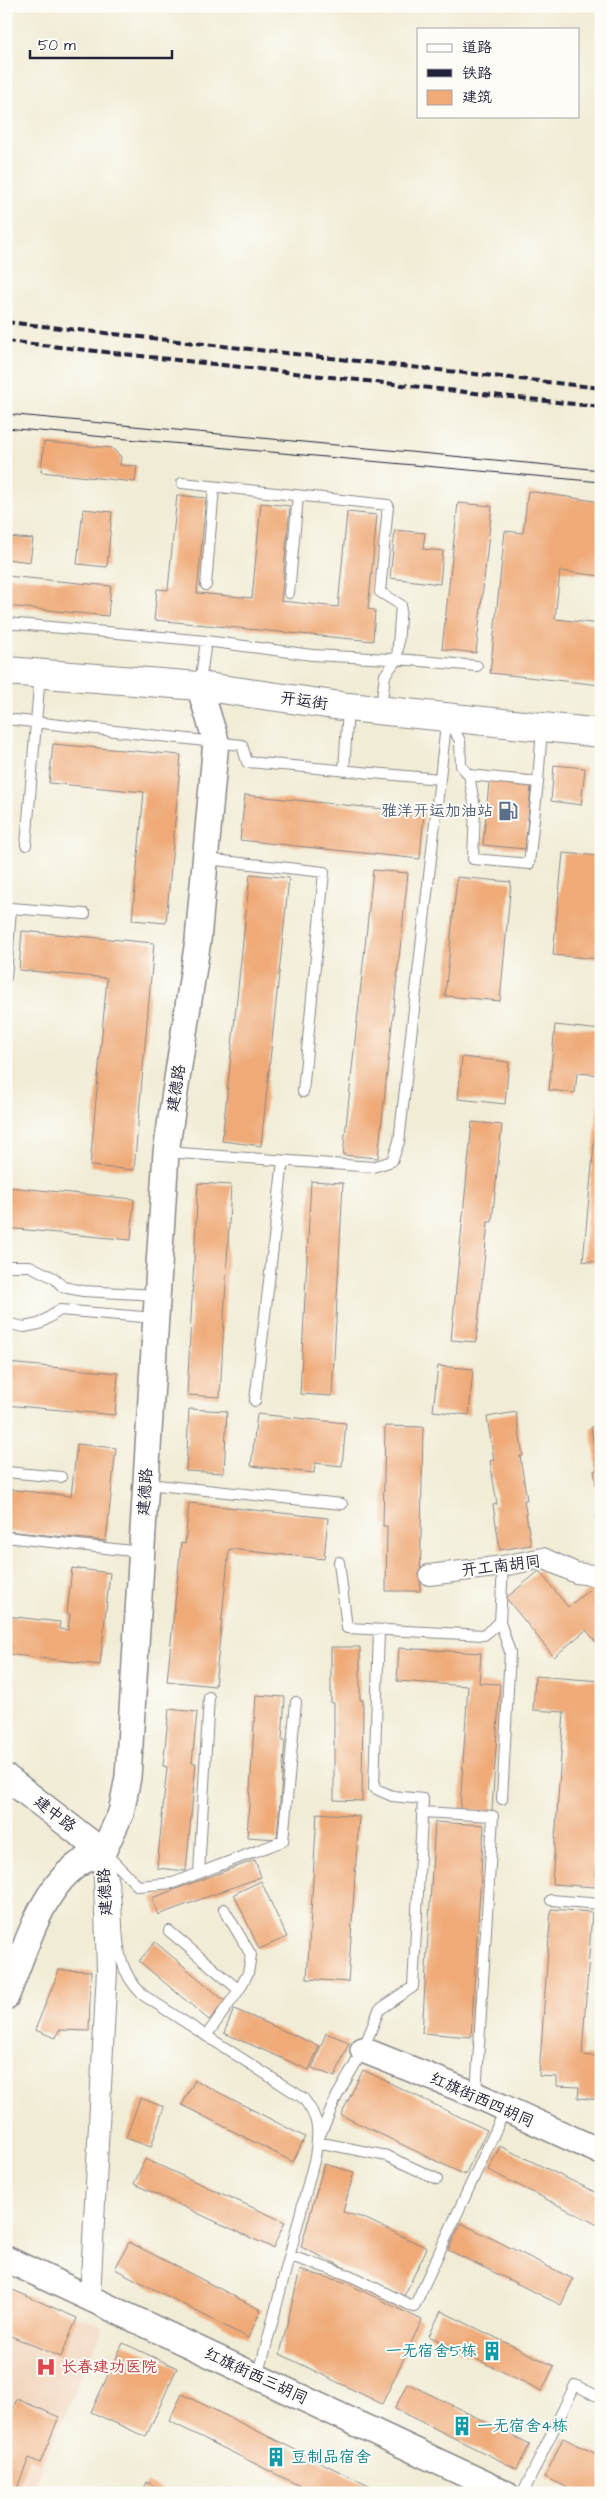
<svg xmlns="http://www.w3.org/2000/svg" width="607" height="2499" font-family="'Architects Daughter','LXGW WenKai TC',sans-serif">
  <style>
    .built { fill: #f2d5bd }
    .building { fill: #efaa78 }
    .lines { fill: none; stroke-linecap: round; stroke-linejoin: round }
    .service-casing { stroke: #8a8788; stroke-width: 12 }
    .minor-casing { stroke: #8a8788; stroke-width: 22 }
    .tertiary-casing { stroke: #8a8788; stroke-width: 28 }
    .primary-casing { stroke: #8a8788; stroke-width: 30 }
    .service { stroke: #fff; stroke-width: 10 }
    .minor { stroke: #fff; stroke-width: 20 }
    .tertiary { stroke: #fff; stroke-width: 25 }
    .primary { stroke: #fff; stroke-width: 28 }
    .tram { stroke: #22223b; stroke-width: 1 }
    .rail { stroke: #22223b; stroke-width: 4; stroke-dasharray: 8 4; stroke-linecap: butt }
    .labels { text-anchor: middle; dominant-baseline: central; stroke-width: 4; stroke-linejoin: round; paint-order: stroke }
    .street-label { font-size: 16px; fill: #22223b; stroke: #fdfcf7 }
    .service-label { font-size: 16px; fill: #4e5e75; stroke: #fdfcf7; text-anchor: end }
    .culture-label { font-size: 16px; fill: #0d838f; stroke: #fdfcf7; text-anchor: start }
    .health-label { font-size: 16px; fill: #be3a42; stroke: #fdfcf7; text-anchor: start }
  </style>
  <rect width="100%" height="100%" fill="#fdfcf7"/>
  <filter id="ink" filterUnits="userSpaceOnUse"><feTurbulence type="fractalNoise" baseFrequency=".02" numOctaves="2"/><feDisplacementMap in="SourceGraphic" scale="10" xChannelSelector="R" yChannelSelector="G"/><feConvolveMatrix kernelMatrix="1 2 1 2 8 2 1 2 1" color-interpolation-filters="sRGB"/></filter>
  <filter id="wash" filterUnits="userSpaceOnUse"><feTurbulence type="fractalNoise" baseFrequency=".0096" numOctaves="4" result="noise"/><feDisplacementMap in="SourceGraphic" scale="20" xChannelSelector="R" yChannelSelector="G"/><feGaussianBlur stdDeviation="1.12" result="paint"/><feColorMatrix in="noise" values="0 0 0 0 0 0 0 0 0 0 0 0 0 0 0 0 0 1.4 0 .05"/><feComposite in="paint" operator="in"/></filter>
  <g filter="url(#wash)">
    <rect width="100%" height="100%" fill="#f1ecd6"/>
    <path class="built" d="M6,2285l97,42 -72,166h-25z"/>
    <g id="blocks">
      <path class="building" d="M44,442l68,6 9,9 -1,8 17,1 -2,16 -94,-10z
        M528,491l73,11v74l-41,-5 -5,48 46,5v61l-111,-12 15,-142 18,2z
        M177,495l29,3 -9,95 55,5 9,-95 29,3 -9,95 57,6 9,-95 30,3 -9,94 7,1 -2,31 -219,-21 3,-31 11,1z
        M458,503l34,3 -16,147 -34,-4z
        M83,509l29,3 -5,55 -30,-3z
        M395,530l30,3 -2,16 20,2 -3,33 -50,-6z
        M6,537l27,2 -3,23 -24,-3z
        M6,576l105,10 -3,30 -102,-10z
        M53,744l128,11 -15,168 -34,-3 12,-128 -95,-9z
        M554,765l31,3 -4,37 -30,-4z
        M490,773l42,4 -7,72 -42,-4z
        M245,795l179,18 -4,46 -180,-19z
        M563,853l38,3 -1,103 -47,-4z
        M373,870l35,3 -30,285 -35,-3z
        M250,874l39,4 -28,268 -39,-5z
        M457,877l54,5 -11,119 -55,-5z
        M22,931l132,12 -20,227 -44,-4 17,-188 -88,-8z
        M555,1025l46,5v45l-24,-2 -2,20 -26,-3z
        M462,1057l47,5 -4,42 -47,-5z
        M599,1091h2v172l-18,-2z
        M472,1122l30,3 -10,97h-4l-12,120 -25,-2z
        M311,1181l32,2 -11,213 -32,-2z
        M198,1183l33,2 -11,212 -33,-2z
        M8,1187l126,12 -3,41 -125,-12z
        M6,1363l112,10 -3,42 -109,-10z
        M438,1366l35,3 -4,46 -36,-4z
        M189,1409l38,2 -3,62 -38,-2z
        M516,1412l7,44h-3l7,44h-3l7,45 -31,5 -7,-45 4,-1 -7,-43 4,-1 -7,-43z
        M257,1414l89,9 -4,43 -27,-3 -1,10 -63,-7z
        M601,1425v84h-1l-6,-38 3,-1 -6,-43z
        M385,1426l38,1 -3,164h-34l1,-65h-4z
        M77,1444l39,4 -10,93 -100,-10v-42l65,7z
        M189,1503l139,15 -4,41 -95,-10 -14,137 -48,-5 14,-138 4,1z
        M596,1515h5v20h-1z
        M72,1568l38,5 -10,92 -94,-11v-38l54,6 -1,7 9,1 2,-16h-3z
        M539,1571l29,36 28,-23 5,6v58l-15,-18 -32,27 -48,-59z
        M331,1647h29v53h3l-1,101 -28,-1v-97h-3z
        M399,1648l82,5 -2,30 21,1 -8,127 -32,-2 8,-123 -71,-5z
        M535,1676l66,5v118l-6,88 -43,-3 12,-172 -31,-2z
        M256,1695l29,2 -3,43h3l-8,99 -30,-2z
        M169,1709l28,3 -5,51h4l-10,108 -29,-3 10,-101 -4,-1z
        M317,1813l42,3 -11,166 -41,-3z
        M435,1822l49,3 -13,212 -49,-4z
        M255,1860l6,17 -103,38 -6,-17z
        M6,1868l4,13 -4,9z
        M261,1881l26,56 -28,12 -25,-55z
        M551,1909l41,3 -10,143 19,2v43l-23,-2 1,-11 -22,-1v-9l-18,-1z
        M155,1942l70,59 -16,19 -70,-59z
        M59,1970l32,1 -2,60 -30,-1 -3,8 -21,-8z
        M234,2009l85,37 -10,24 -85,-37z
        M326,2033l23,9 -14,35 -23,-9z
        M363,2070l124,60 -22,45 -124,-60z
        M195,2080l110,57 -12,25 -111,-57z
        M140,2098l24,9 -13,40 -25,-9z
        M500,2146l101,49v24l-3,6 -110,-55z
        M145,2159l140,63 -12,26 -139,-64z
        M324,2164l30,8 -11,40 21,6 63,30 -23,48 -103,-49z
        M461,2223l112,56 -12,26 -113,-55z
        M129,2242l132,68 -13,28 -133,-69z
        M300,2270l44,12 78,38 -40,84 -102,-50z
        M6,2287l71,31 -16,39 -55,-23z
        M441,2311l113,55 -12,25 -113,-55z
        M123,2343l54,25 -31,69 -55,-25z
        M407,2383l123,61 -13,25 -122,-60z
        M182,2394l201,99h-69l-145,-72z
        M17,2399l42,18 -19,46 -11,-5 -14,35h-9v-68z
        M563,2438l38,18v37h-22l-34,-16z
        M147,2482l21,11h-26z"/>
    </g>
  </g>
  <g filter="url(#ink)">
    <use href="#blocks" fill-opacity="0" stroke="#8a8788" stroke-width="1"/>
    <g class="lines">
      <defs>
        <path id="service" d="M182,483l206,22 -8,87 21,13 -4,54 -12,16 -4,34
          M206,585l8,-98
          M289,593l9,-97
          M6,623l200,18 106,14 98,5 67,6
          M200,684l6,-43
          M6,719l236,26 5,17 193,17
          M344,771l4,-63
          M469,775l6,33 -2,51 56,5 9,-82
          M26,845l14,-171
          M206,859l118,13 -21,220
          M6,977l5,-69 74,6
          M166,1152l207,15 19,-6 7,-19 48,-426 13,25 1,25 8,9 69,7 4,-54
          M6,1266h24l24,12 9,9 20,4 74,4
          M6,1323l18,4 15,-3 21,-14 95,8
          M255,1401l28,-240
          M6,1472l55,5
          M147,1484l195,20
          M6,1537l135,15
          M339,1562l8,66 137,7 16,-13 3,-56
          M500,1622l10,30 -8,147
          M379,1630l-5,158 18,8 31,3 -10,188 -34,23 -16,40 -26,46 -20,46 70,14 50,23
          M422,1812l71,4 -17,279
          M104,1852l34,34 35,-3 110,-42 13,-139
          M109,1869c17,45 -6,88 34,126l160,103c17,21 16,33 12,59l-57,220
          M199,1873l10,-176
          M551,1900l50,4
          M224,1909l27,46 -3,18 -9,17
          M169,1931l70,59 -33,46
          M290,2256l59,19 65,32 91,-197
          M523,2493l52,-108 26,13"/>
        <path id="minor" d="M429,1575l74,-9 40,-8 33,15 25,3
          M90,2298l17,-328 -4,-118"/>
        <path id="tertiary" d="M6,1777l97,75
          M103,1852l18,-39 7,-36 38,-625 32,-212 18,-199 -17,-55
          M6,1997c17,-41 33,-104 70,-131 7,-6 18,-10 27,-14
          M363,2050l113,45 125,57
          M6,2259l499,234"/>
        <path id="primary" d="M6,671l193,15 149,21 253,26"/>
      </defs>
      <use href="#service" class="service-casing"/>
      <use href="#minor" class="minor-casing"/>
      <use href="#tertiary" class="tertiary-casing"/>
      <use href="#primary" class="primary-casing"/>
      <use href="#service" class="service"/>
      <use href="#minor" class="minor"/>
      <use href="#tertiary" class="tertiary"/>
      <use href="#primary" class="primary"/>
      <path class="tram" d="M6,414l595,56
        M6,428l595,54"/>
      <path class="rail" d="M6,322l595,66
        M6,341l595,66"/>
    </g>
  </g>
  <defs>
    <symbol id="fuel-bare" viewBox="-9 -9 18 18"><path d="M-5.5-6h7V0h2V4h1.3V-2.5L3-4.5l.8-.8L6-3V5H2.5V1h-1V6h-7ZM-4.2-4.7v3.2H.2V-4.7Z" fill="#5c6f8a" stroke="#fdfcf7" stroke-width="2.5" paint-order="stroke"/></symbol>
    <symbol id="building-bare" viewBox="-9 -9 18 18"><path d="M-4-6H4V6H1V3H-1V6H-4ZM-2.5-4.3h1.7v1.8h-1.7ZM.8-4.3h1.7v1.8H.8ZM-2.5-1h1.7V.8h-1.7ZM.8-1h1.7V.8H.8Z" fill="#0f9aa8" stroke="#fdfcf7" stroke-width="2.5" paint-order="stroke"/></symbol>
    <symbol id="hospital-bare" viewBox="-9 -9 18 18"><path d="M-5-5h3v3.5h4V-5h3V5h-3V1.5h-4V5h-3Z" fill="#e0444e" stroke="#fdfcf7" stroke-width="2.5" paint-order="stroke"/></symbol>
  </defs>
  <g fill-rule="evenodd">
    <use href="#fuel-bare" x="494" y="797" width="28" height="28"/>
    <use href="#building-bare" x="478" y="2337" width="28" height="28"/>
    <use href="#hospital-bare" x="32" y="2353" width="28" height="28"/>
    <use href="#building-bare" x="448" y="2412" width="28" height="28"/>
    <use href="#building-bare" x="262" y="2443" width="28" height="28"/>
  </g>
  <g class="labels">
    <g class="street-label">
      <text transform="translate(304 701) rotate(8)">开运街</text>
      <text transform="translate(176 1088) rotate(-81)">建德路</text>
      <text transform="translate(145 1492) rotate(-86)">建德路</text>
      <text transform="translate(501 1566) rotate(-7)">开工南胡同</text>
      <text transform="translate(55 1814) rotate(38)">建中路</text>
      <text transform="translate(105 1892) rotate(-93)">建德路</text>
      <text transform="translate(482 2100) rotate(24)">红旗街西四胡同</text>
      <text transform="translate(256 2376) rotate(25)">红旗街西三胡同</text>
    </g>
    <g class="service-label">
      <text x="493" y="811">雅洋开运加油站</text>
    </g>
    <g class="culture-label">
      <text x="477" y="2351" text-anchor="end">一无宿舍5栋</text>
      <text x="477" y="2426">一无宿舍4栋</text>
      <text x="291" y="2457">豆制品宿舍</text>
    </g>
    <g class="health-label">
      <text x="61" y="2367">长春建功医院</text>
    </g>
  </g>
  <rect width="607" height="2499" fill="none" stroke="#fdfcf7" stroke-width="25"/>
  <rect x="417" y="28" width="162" height="90" fill="#fdfcf7" stroke="#a5a5ac"/>
  <rect x="427" y="44" width="25" height="8" fill="#ffffff" stroke="#a5a5ac"/>
  <text x="462" y="52" font-size="15" fill="#22223b">道路</text>
  <rect x="427" y="69" width="25" height="8" fill="#22223b" stroke="#a5a5ac"/>
  <text x="462" y="78" font-size="15" fill="#22223b">铁路</text>
  <rect x="427" y="90" width="25" height="15" fill="#efaa78" stroke="#a5a5ac"/>
  <text x="462" y="102" font-size="15" fill="#22223b">建筑</text>
  <path d="M30 50v8h142v-8" fill="none" stroke="#22223b" stroke-width="2.5"/>
  <text x="38" y="50" font-size="15" fill="#22223b" stroke="#fdfcf7" stroke-width="4" paint-order="stroke">50 m</text>
</svg>
